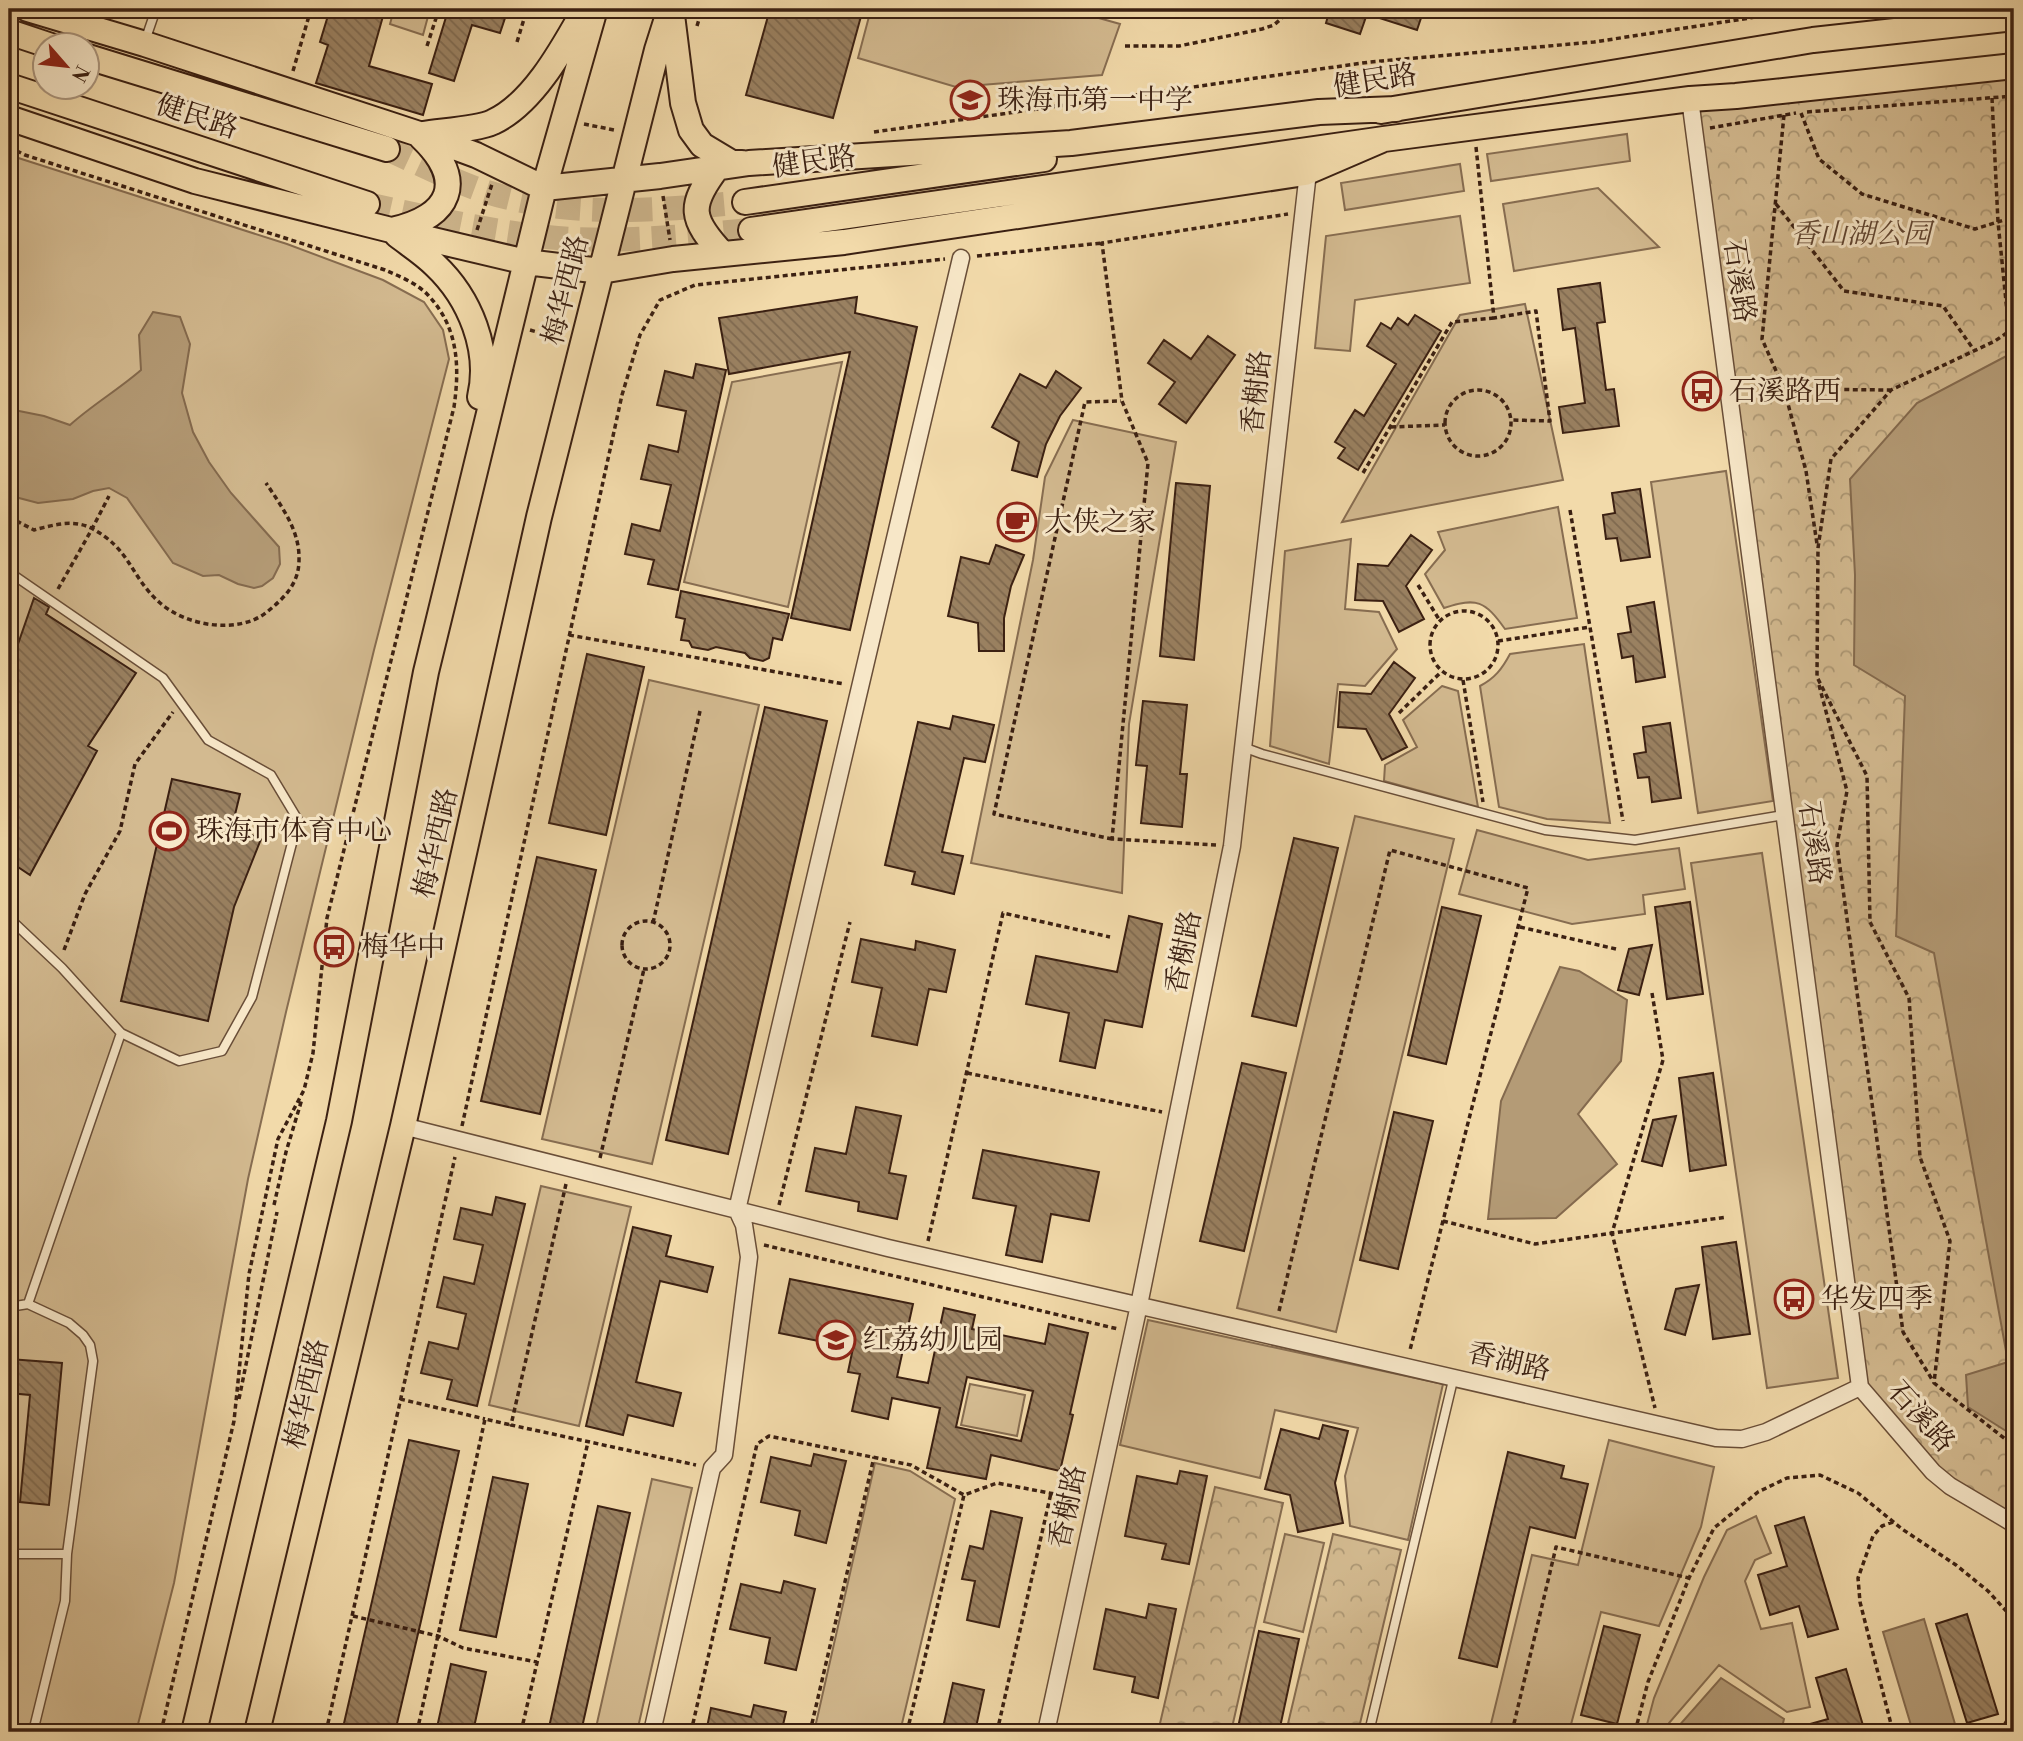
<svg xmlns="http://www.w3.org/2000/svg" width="2023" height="1741" font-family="'Libre Bodoni','Noto Serif SC',serif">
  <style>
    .grass { fill: #d3ba90; stroke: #876d51; stroke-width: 2 }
    .park { fill: url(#park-crowns); stroke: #876d51; stroke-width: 2 }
    .water { fill: #b49b76; stroke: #846a4e; stroke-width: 2 }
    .building { fill: url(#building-back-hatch); stroke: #3b2012; stroke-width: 2; fill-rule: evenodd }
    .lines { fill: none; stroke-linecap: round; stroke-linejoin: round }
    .primary-tunnel { stroke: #cdb58c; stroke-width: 24; stroke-dasharray: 24 12; stroke-linecap: butt }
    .service-casing { stroke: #694e38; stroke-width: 11 }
    .minor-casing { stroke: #694e38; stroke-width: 19 }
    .primary-casing { stroke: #3b2012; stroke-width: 28 }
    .path { stroke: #3b2012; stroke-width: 3.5; stroke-dasharray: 5 3.5; stroke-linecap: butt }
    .service { stroke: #f7e7c8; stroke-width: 8 }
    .minor { stroke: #f7e7c8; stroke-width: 16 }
    .primary { stroke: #f2daaa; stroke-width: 24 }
    .labels { text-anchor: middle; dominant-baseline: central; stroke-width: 6; stroke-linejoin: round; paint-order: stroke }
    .street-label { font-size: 28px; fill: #3b2012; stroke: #f7e7c8 }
    .poi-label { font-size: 28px; fill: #3b2012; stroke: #f7e7c8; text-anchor: start }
    .park-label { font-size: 28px; font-style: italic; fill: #614632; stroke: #f7e7c8 }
  </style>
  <defs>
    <pattern id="park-crowns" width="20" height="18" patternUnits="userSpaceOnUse" patternTransform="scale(1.75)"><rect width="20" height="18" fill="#d3ba90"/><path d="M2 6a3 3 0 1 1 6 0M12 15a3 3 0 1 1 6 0" fill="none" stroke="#ac9774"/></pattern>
    <pattern id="building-back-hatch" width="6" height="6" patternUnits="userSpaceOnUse" patternTransform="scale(1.75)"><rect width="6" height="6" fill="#9a8161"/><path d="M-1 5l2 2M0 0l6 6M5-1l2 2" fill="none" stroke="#7f694f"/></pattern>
  </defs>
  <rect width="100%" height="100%" fill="#f2daaa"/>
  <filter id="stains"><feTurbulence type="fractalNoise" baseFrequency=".00286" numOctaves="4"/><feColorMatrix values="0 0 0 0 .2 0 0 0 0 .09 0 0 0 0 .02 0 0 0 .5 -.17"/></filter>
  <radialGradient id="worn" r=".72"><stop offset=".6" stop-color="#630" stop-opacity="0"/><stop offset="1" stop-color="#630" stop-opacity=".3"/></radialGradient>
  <path class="grass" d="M394,9h36l-7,26 -33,-11z
    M871,9h196l53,15 -18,51 -146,12 -98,-29z
    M1627,134l3,27 -139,20 -4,-27z
    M9,155l278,89 96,36 41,22 19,28 6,29 -75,291 -88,362 -38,167 -74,404 -38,149h-127z
    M1460,164l4,27 -119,19 -4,-27z
    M1598,188l61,59 -145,24 -11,-67z
    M1460,216l10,67 -115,17 -5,51 -35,-3 11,-112z
    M1525,304l38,176 -221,42 118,-207z
    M842,362l-54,245 -104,-25 48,-200z
    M1073,420l103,22 -47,282 -7,169 -151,-30 62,-303 12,-83z
    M1726,471l47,330 -75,12 -47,-331z
    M1558,507l19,111 -72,11c-20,-28 -28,-32 -61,-21l-19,-34 20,-24 -7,-18z
    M1351,539l-6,70 34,3 18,37 -32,37 -27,-2 -9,80 -59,-18 15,-195z
    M1584,644l26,179 -63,-4 -48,-12 -19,-121c15,-8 22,-17 30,-32z
    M649,680l110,25 -107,459 -110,-25z
    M1442,686l16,5 20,116 -94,-26 1,-16 32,-18 -14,-27z
    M1355,816l99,23 -118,493 -99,-24z
    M1477,830l111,30 91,-12 6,41 -42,6 2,19 -73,10 -113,-30z
    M1762,853l76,525 -71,10 -76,-525z
    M541,1186l90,21 -52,219 -90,-21z
    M1148,1320l295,64 -35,156 -58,-14 -5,-50 13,-48 -83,-18 -15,68 -140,-33z
    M970,1384l55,11 -8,41 -56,-11z
    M1609,1440l105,27 -13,60 -42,99 -58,-14 -32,120h-80l43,-177 46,10z
    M875,1463l35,8 45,28 -55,233h-86z
    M652,1479l40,9 -55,244h-42z
    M1756,1516l15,37 -16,7 -10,21 16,48 31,-6 18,84 -23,5 -68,-47 -50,58 -3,9h-21l9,-34 50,-121 23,-47z
    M1285,1534l39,9 -21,89 -39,-10z"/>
  <path class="park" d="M2014,66v1458l-64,-38 -90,-99 -170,-1288z
    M1215,1487l68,16 -52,229h-73z
    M1333,1534l68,16 -43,182h-72z"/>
  <path class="water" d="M153,312l27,5 10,27 -8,49 11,39 16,30 22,31 48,54 1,17 -7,14 -11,8 -8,2 -16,-4 -19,-9 -16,1 -30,-13 -46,-65 -18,-10 -16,3 -20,8 -35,4 -19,-5 -10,-7v-82l35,7 26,9c22,-20 48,-35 71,-55l-2,-35z
    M2014,352v1084l-46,-29 -2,-32 42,-13 -74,-409 -38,-17 9,-240 -51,-31 1,-90 -5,-96 67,-76z
    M1560,967l19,4 48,29 -6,61 -43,53 39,50 -61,54 -68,1 13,-118z
    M1924,1619l31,105 -28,8h-14l-30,-100z
    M1721,1678l63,41 -3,13h-105l1,-4z"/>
  <path class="building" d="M330,9h55l-16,57 63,18 -9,31 -107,-32 12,-38 -8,-3z
    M433,9h75l-8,24 -28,-8 -18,56 -25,-8 17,-56 -14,-5z
    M770,9h93l-30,109 -87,-23z
    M1330,9h94l-7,21 -50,-16 -7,20 -34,-11z
    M1600,283l5,39 -8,1 9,67 8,-1 5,37 -56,7 -4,-26 26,-4 -10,-75 -12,2 -5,-41z
    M857,297l-2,16 62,14 -67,303 -59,-12 59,-266 -121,22 -10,-56z
    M1415,315l26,16 -83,139 -20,-12 7,-10 -10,-6 20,-32 9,6 32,-52 -29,-18 14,-23 10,6 7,-11 10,7z
    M1208,336l27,19 -49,68 -27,-19 16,-22 -27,-19 16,-23 27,19z
    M696,364l30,6 -48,220 -30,-6 6,-24 -29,-6 7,-30 28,7 11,-46 -30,-6 8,-34 29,7 8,-41 -29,-6 8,-34 28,7z
    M1056,371l25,17 -21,28 -14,28 -9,33 -25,-7 7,-28 -27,-15 28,-53 26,14z
    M1176,483l34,3 -16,174 -34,-4z
    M1640,489l10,68 -29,4 -4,-23 -11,1 -3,-24 12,-2 -3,-20z
    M1411,535l21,15 -26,36 18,33 -25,13 -16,-31 -28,-1 3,-36 30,2z
    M996,545l28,10 -13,31 -7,32v33h-25l-1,-28 -30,-7 13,-59 28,7z
    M681,591l108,23 -7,26 -9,-2 -4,20 -6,3 -13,-3 -5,-5 -29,-6 -8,3 -16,-3 -3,-6 -8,-1 4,-21 -9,-2z
    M34,598l15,9 -3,7 90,59 -48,73 9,5 -67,124 -21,-14v-191z
    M1654,602l11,75 -29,5 -3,-26 -11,2 -4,-24 13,-2 -4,-25z
    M587,654l57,13 -38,168 -57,-12z
    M1394,662l21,16 -26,36 18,33 -25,13 -16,-31 -28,-2 2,-35 31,2z
    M1143,701l44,4 -7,69h7l-5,53 -41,-4 6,-57 -11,-1z
    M765,707l62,14 -99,433 -62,-14z
    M953,716l41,9 -9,37 -21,-4 -22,94 21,4 -9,38 -42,-10 3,-12 -30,-7 33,-143 32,7z
    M1670,723l11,75 -29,4 -3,-25 -11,1 -4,-24 12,-2 -3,-25z
    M172,779l68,15 -8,33 29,12 -27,68 -26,114 -87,-20z
    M1294,838l44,10 -42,178 -44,-10z
    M537,857l59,13 -56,244 -59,-13z
    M1690,902l13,92 -36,5 -12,-92z
    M1442,907l39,9 -35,148 -38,-9z
    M1129,916l33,8 -20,103 -37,-7 -10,48 -35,-7 9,-48 -43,-9 10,-48 81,16z
    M861,939l54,11 1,-9 39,9 -9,42 -17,-3 -12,56 -45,-9 10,-48 -30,-6z
    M1652,945l-13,50 -21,-5 11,-41z
    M1242,1063l44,10 -42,178 -44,-10z
    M1713,1073l13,92 -36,6 -11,-93z
    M856,1107l45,9 -12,57 17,3 -9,43 -39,-8 1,-9 -53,-11 9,-43 31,6z
    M1394,1112l39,9 -35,148 -38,-9z
    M1676,1116l-14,50 -20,-5 11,-41z
    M983,1150l116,22 -10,49 -38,-7 -9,48 -36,-7 10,-49 -43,-8z
    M496,1197l29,7 -48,202 -30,-7 5,-19 -31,-7 8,-31 29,7 8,-35 -29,-7 7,-30 30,7 9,-39 -29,-6 7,-31 31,7z
    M633,1227l38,9 -5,20 47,11 -6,25 -47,-11 -24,101 45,11 -8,33 -45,-11 -5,20 -37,-9z
    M1736,1242l14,92 -37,5 -11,-92z
    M790,1279l123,25 -16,73 31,6 16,-75 31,7 -3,14 73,15 4,-20 39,9 -18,81 3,1 -13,56 -69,-16 -5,24 -59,-11 13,-60 -48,-10 -4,21 -36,-8 8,-37 -12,-2 5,-24 -74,-15zM967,1377l66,14 -12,50 -65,-14z
    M1699,1285l-14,50 -20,-6 11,-40z
    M9,1359l53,4 -13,142 -29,-3 10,-107 -21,-2z
    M1323,1425l25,6 -13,52 8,40 -45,9 -8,-37 -25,-6 16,-60 38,10z
    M409,1440l50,11 -38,170 -26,111h-53z
    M1508,1452l56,14 -3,12 27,6 -13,54 -45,-11 -33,140 -38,-9z
    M814,1454l32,7 -20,82 -31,-8 5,-24 -39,-9 10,-45 40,9z
    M1180,1471l27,5 -18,88 -27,-5 4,-15 -41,-8 12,-60 40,8z
    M493,1477l35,7 -32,153 -36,-7z
    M598,1506l32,7 -49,219h-33z
    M991,1511l31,7 -23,109 -32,-7 8,-39 -13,-2 8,-33 13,3z
    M1804,1517l34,112 -30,8 -9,-31 -29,9 -12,-40 29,-9 -12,-40z
    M784,1581l31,8 -19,81 -31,-7 5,-25 -40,-9 11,-45 40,9z
    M1149,1604l27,5 -18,89 -26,-6 3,-15 -41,-8 12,-60 40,9z
    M1967,1614l31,100 -31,9 -31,-99z
    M1604,1626l36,9 -23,89 -36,-9z
    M1259,1631l40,8 -20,93h-42z
    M451,1664l35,8 -13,60h-37z
    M1846,1669l19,63h-68l-1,-4 32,-9 -12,-41z
    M953,1683l31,7 -9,42h-33z
    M754,1705l32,7 -3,13 6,1v6h-83l5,-24 40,9z"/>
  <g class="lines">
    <path class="primary-tunnel" d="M387,149c29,13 58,28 88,39 87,31 180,23 270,14
      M367,204c60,13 120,27 180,33 68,7 137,-1 204,-7"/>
    <defs>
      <path id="service" d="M145,41l11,-32
        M9,572l154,106 45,62 63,35 27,45 -46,177 -30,54 -43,10 -58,-28 -59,-65 -53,-50
        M1243,747l19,7 283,76 90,10 149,-25
        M28,1304l93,-271
        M9,1307l19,-3 41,19 14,12 7,10 3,16 -26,193h-58
        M33,1732l32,-131 2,-47
        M1369,1732l85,-356"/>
      <path id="minor" d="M1690,99l170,1288 73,85 17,14 64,38
        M403,1126l485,122 828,190 26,1 24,-7 94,-45
        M652,1732l60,-264 12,-13 25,-198 -5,-32 -7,-15 224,-952
        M1046,1732l93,-427 93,-459 76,-674"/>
      <path id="primary" d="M28,9l117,35 274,90 57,21 68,33 116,-12 89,-13 322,-20 248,-31 77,-3
        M672,15l11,88 8,27 11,15 30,18h10
        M9,32l42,14
        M88,57l299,92
        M9,86l358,118
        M1381,111l432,-71 201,-22
        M9,118l186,63 196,49 135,32 75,9 72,-12 171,-17 461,-69 79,-34
        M423,134c18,-3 56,-5 70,-12 41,-19 71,-76 92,-113
        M717,168c-29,38 -27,51 6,86
        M745,202l299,-43
        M392,230c59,-13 75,-49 29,-93
        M751,230l633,-91 306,-40 46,-3 278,-30
        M397,235c13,10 27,19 38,30 35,33 56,85 45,132
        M194,1732l145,-611 87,-449 118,-484 51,-179
        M257,1732l146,-606 136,-609 118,-467 13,-41"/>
    </defs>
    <use href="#service" class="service-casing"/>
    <use href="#minor" class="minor-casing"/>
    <use href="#primary" class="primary-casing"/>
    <path class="path" d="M697,26l5,-17
      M517,42l10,-33
      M427,46l12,-37
      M1125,46h54l83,-17 12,-4 18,-16
      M293,71l18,-62
      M1992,98l6,124 11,109
      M1807,112l207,-16
      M1801,113l18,46 43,35 113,35 39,-12
      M1784,115l-22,224 22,50 107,1
      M584,124l30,6
      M1710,128l86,-15
      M874,132l496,-70 224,-20 214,-33
      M9,147l16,8 360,115c14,6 31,13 42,24 31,32 33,71 27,113l-127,511 -14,135 -9,37 -26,49 -29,135 -15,147 -73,311
      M1476,147l18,171 42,-7 14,110 -38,-1
      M663,196l7,44
      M1776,204l68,87 99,15 31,44
      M477,230l15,-46
      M977,256l125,-13
      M2014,328l-19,13 -104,49 -60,69 -13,89 -1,129 50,99 3,146 39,76 11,159 30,84 -16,142 80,63
      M530,330l33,9
      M1784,389l22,82 11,73
      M1445 423a33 33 0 1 1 66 0a33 33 0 1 1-66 0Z
      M1391,427l54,-2
      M1363,473l89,-151 42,-4
      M1570,510l20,117
      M9,517l25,13c19,-5 39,-11 57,-2 40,21 39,48 68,74 26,24 79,33 108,10 17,-14 32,-28 32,-52 1,-29 -17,-53 -33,-77
      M1418,585l22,36
      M58,589l34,-60 17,-33
      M1430 645a34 34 0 1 1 68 0a34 34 0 1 1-68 0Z
      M569,635l275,49
      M1498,641l92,-14 33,194
      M1463,680l20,122
      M1819,685l28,106 -10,54 66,487 30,49
      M1399,713l42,-41
      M1112,839l-118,-25 91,-412 36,-1
      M1216,845l-104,-6 36,-376 -26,-62 -20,-158 186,-29
      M622 945a24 24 0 1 1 48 0a24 24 0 1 1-48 0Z
      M653,923l47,-212
      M1520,927l96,22
      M64,950l21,-56 35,-63 15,-67 38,-52
      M1652,993l11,67 -51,173 43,175
      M967,1073l195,39
      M462,1126l160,-731 18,-60 20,-35 35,-15 250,-26
      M600,1158l44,-189
      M566,1184l-55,241 185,40
      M274,1205l12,-53 16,-53
      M779,1205l71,-283
      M1443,1221l92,23 192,-27
      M928,1241l75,-328 107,24
      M764,1245l354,84
      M1279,1311l111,-461 138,38 -118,462
      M239,1399l38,-187
      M400,1399l85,20
      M1893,1522l-11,4 -9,10 -15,42 2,24 33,130
      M353,1616l85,20 25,12 74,14
      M326,1732l129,-575
      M417,1732l68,-313 26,6
      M521,1732l67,-290
      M691,1732l66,-288 12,-8 142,29 53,30 33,-12 84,16
      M810,1732l64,-275
      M907,1732l57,-237
      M997,1732l54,-239
      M1512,1732l44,-185 133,31
      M1635,1732l13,-50 41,-104 25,-50 44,-36 29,-14 33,-3 38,18 44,36 54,36 32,26 20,22 6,15
      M2000,1732l11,-18 3,-14"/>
    <use href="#service" class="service"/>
    <use href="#minor" class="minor"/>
    <use href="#primary" class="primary"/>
  </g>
  <defs>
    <symbol id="school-ring" viewBox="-11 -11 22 22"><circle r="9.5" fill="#f7e7c8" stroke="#8f2418" stroke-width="1.5"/><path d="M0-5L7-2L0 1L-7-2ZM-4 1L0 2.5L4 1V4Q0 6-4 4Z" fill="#8f2418"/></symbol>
    <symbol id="bus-ring" viewBox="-11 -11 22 22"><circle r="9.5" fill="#f7e7c8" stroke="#8f2418" stroke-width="1.5"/><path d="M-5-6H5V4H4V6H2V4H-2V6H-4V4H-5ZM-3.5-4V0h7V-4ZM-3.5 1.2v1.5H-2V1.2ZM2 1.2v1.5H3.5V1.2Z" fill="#8f2418"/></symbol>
    <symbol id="cafe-ring" viewBox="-11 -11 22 22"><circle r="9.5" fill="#f7e7c8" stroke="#8f2418" stroke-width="1.5"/><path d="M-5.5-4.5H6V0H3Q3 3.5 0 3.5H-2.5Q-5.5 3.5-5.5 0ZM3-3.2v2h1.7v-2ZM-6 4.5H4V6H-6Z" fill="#8f2418"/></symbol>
    <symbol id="stadium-ring" viewBox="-11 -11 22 22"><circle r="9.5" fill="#f7e7c8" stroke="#8f2418" stroke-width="1.5"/><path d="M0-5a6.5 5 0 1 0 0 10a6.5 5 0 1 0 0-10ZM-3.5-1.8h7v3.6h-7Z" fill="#8f2418"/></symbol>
  </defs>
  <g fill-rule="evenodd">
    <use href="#school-ring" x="948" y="78" width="44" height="44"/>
    <use href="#bus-ring" x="1680" y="369" width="44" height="44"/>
    <use href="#cafe-ring" x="995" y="500" width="44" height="44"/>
    <use href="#stadium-ring" x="147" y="809" width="44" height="44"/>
    <use href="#bus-ring" x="312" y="925" width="44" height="44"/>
    <use href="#bus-ring" x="1772" y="1277" width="44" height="44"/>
    <use href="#school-ring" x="814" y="1318" width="44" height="44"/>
  </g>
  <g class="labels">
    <g class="street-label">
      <text transform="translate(1375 81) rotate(-9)">健民路</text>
      <text transform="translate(197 117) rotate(18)">健民路</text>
      <text transform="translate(814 162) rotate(-8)">健民路</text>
      <text transform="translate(1739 281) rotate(82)">石溪路</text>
      <text transform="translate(566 290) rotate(-76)">梅华西路</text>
      <text transform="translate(1257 392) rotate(-84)">香榭路</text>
      <text transform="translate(436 843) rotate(-77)">梅华西路</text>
      <text transform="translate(1814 843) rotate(82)">石溪路</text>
      <text transform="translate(1184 952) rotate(-79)">香榭路</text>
      <text transform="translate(1509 1362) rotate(13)">香湖路</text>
      <text transform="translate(307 1394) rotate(-77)">梅华西路</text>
      <text transform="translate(1921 1417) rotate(48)">石溪路</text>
      <text transform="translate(1068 1507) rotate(-78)">香榭路</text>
    </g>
    <g class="poi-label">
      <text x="997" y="100">珠海市第一中学</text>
      <text x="1729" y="391">石溪路西</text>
      <text x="1044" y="522">大侠之家</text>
      <text x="196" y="831">珠海市体育中心</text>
      <text x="361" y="947">梅华中</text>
      <text x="1821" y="1299">华发四季</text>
      <text x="863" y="1340">红荔幼儿园</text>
    </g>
    <g class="park-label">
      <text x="1861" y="234">香山湖公园</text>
    </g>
  </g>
  <rect width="2023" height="1741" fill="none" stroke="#f2daaa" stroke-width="35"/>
  <rect x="10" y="10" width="2002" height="1720" fill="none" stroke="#3b2012" stroke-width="3.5"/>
  <rect x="18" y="18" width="1988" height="1706" fill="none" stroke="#3b2012" stroke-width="2"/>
  <g transform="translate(66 66) rotate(118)"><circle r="33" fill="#f7e7c8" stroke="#ac977f" stroke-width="2"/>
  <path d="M0-5L12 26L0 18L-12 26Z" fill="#8f2418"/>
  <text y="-10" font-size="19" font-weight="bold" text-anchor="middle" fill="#3b2012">N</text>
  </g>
  <rect width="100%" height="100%" filter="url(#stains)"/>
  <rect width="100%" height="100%" fill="url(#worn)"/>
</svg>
